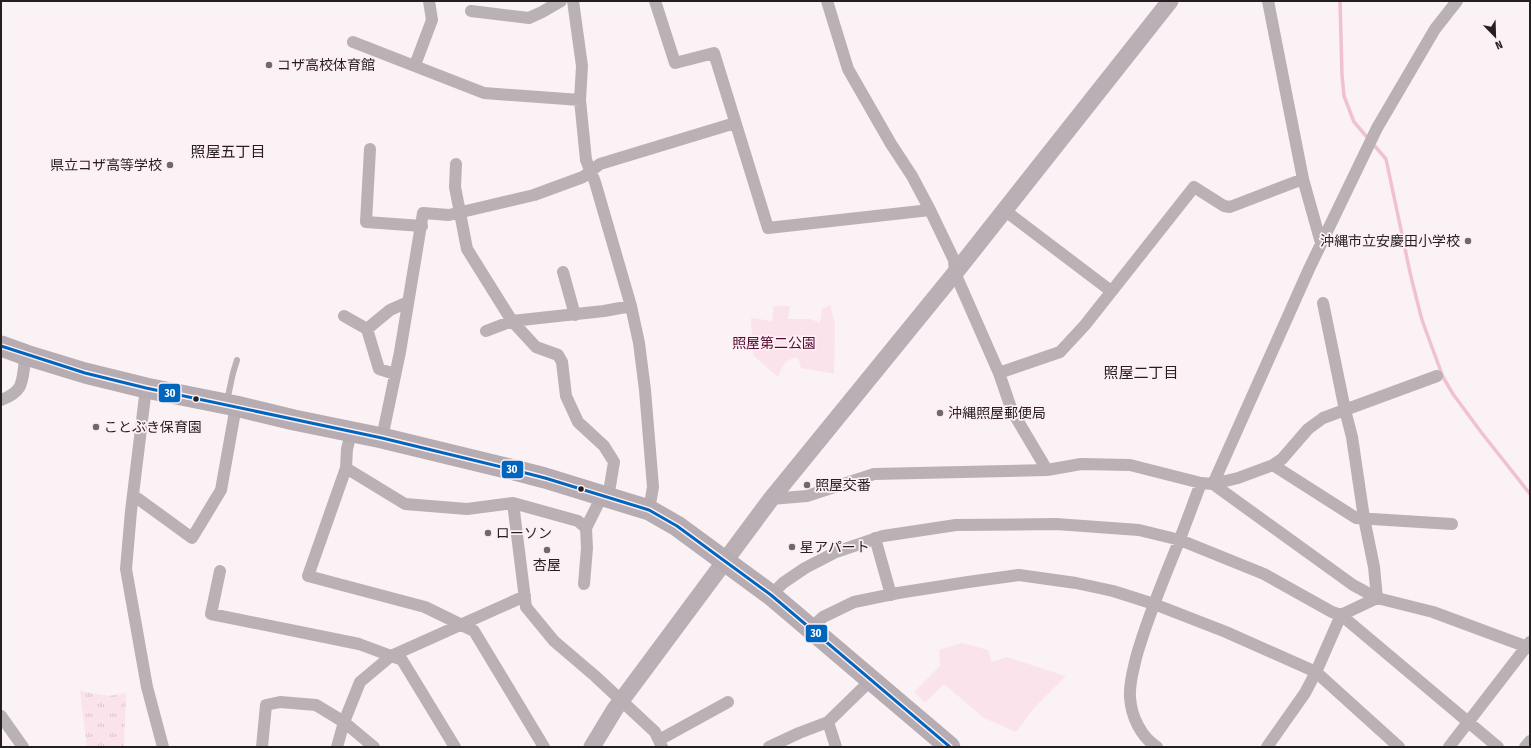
<svg xmlns="http://www.w3.org/2000/svg" width="1531" height="748" font-family="'Fira Sans Condensed','Noto Sans JP',sans-serif">
  <style>
    .grass { fill: url(#grass-tufts) }
    .green { fill: #fbe3ec }
    .lines { fill: none; stroke-linecap: round; stroke-linejoin: round }
    .stream { stroke: #f0c1d3; stroke-width: 3.5 }
    .lane { stroke: #b9b1b4; stroke-width: 6 }
    .street { stroke: #b9b1b4; stroke-width: 12 }
    .secondary { stroke: #b9afb4; stroke-width: 17 }
    .highway { stroke: #b7acb1; stroke-width: 21 }
    .bus-1-casing { stroke: #feeff4; stroke-width: 6 }
    .bus-1 { stroke: #0065bd; stroke-width: 3 }
    .poi-dot { fill: #6f696b; stroke: #feeff4; stroke-width: 1.5 }
    .bus-dot { fill: #241f21; stroke: #feeff4; stroke-width: 1.5 }
    .labels { text-anchor: middle; dominant-baseline: central; stroke-width: 3.5; stroke-linejoin: round; paint-order: stroke }
    .poi-label { font-size: 14px; fill: #241f21; stroke: #feeff4; text-anchor: start }
    .park-label { font-size: 14px; fill: #550b33; stroke: #feeff4 }
    .neighbourhood-label { font-size: 15px; fill: #241f21; stroke: #feeff4 }
    .line-badge { stroke: #feeff4; stroke-width: 1.5 }
    .badge-label { font-size: 11px; text-anchor: middle; font-weight: bold; fill: #fff }
  </style>
  <defs>
    <pattern id="grass-tufts" width="24" height="20" patternUnits="userSpaceOnUse"><rect width="24" height="20" fill="#fbe3ec"/><path d="M3 7l-1-3M5 7V3M7 7l1-3M15 17l-1-3M17 17v-4M19 17l1-3" fill="none" stroke="#d7c2ca"/></pattern>
  </defs>
  <rect width="100%" height="100%" fill="#faf2f5"/>
  <path class="grass" d="M80,691l28,5 18,-3 -2,53 -37,1z"/>
  <path class="green" d="M830,305l5,18 -1,51 -33,-6 -3,-10c-12,-1 -16,9 -20,19l-25,-22 -2,-37 21,3 2,-15h16l-2,13h22l10,4 2,-14z
    M962,643l26,7 4,12 15,-5 59,19 -32,32 -18,24 -32,-14 -40,-34 -19,19 -11,-11 26,-26 -1,-16z"/>
  <g class="lines">
    <path class="stream" d="M1340,1l2,74 2,21 10,26 32,37 25,118 11,43 11,30 10,27 10,17 28,38 49,62"/>
    <path class="lane" d="M227,401l6,-28 4,-13"/>
    <path class="street" d="M573,1l9,65 -2,34 6,60 9,22 36,124 8,37 6,47 8,97 -4,23
      M655,1l20,62 39,-10 54,175 162,-18
      M827,1l21,68 43,75 21,32 18,34 24,50 1,13 44,100 13,38 35,59
      M1268,1l35,178 18,64
      M471,11l58,7 13,-6 19,-11
      M353,42l131,51 96,7
      M415,65l17,-45 -3,-19
      M370,149l-4,73 56,4
      M456,164l-1,23 12,62 45,72 24,26 22,8 4,7 4,34 12,26 26,24 10,16 -6,36
      M1004,210l107,81
      M563,272l12,43
      M1323,303l22,107 7,27 12,81 10,49 3,31
      M344,316l23,13
      M486,331l26,-10 92,-10 27,-5
      M999,373l61,-21 25,-27 109,-138 30,19 6,1 73,-28
      M395,374l-16,-5 -12,-40 23,-19 18,-8
      M146,388l-15,123 -5,58 21,118 16,60
      M1,400c26,-10 20,-21 25,-45
      M351,433l-4,16 -1,19 -38,108 117,31 49,24 70,116
      M382,438l18,-86 23,-139 26,2 85,-20 49,-18 17,-13 135,-41
      M1273,465l83,53 96,6
      M346,468l59,36 62,5 46,-6
      M1213,484l96,-215 68,-141 58,-99 22,-28
      M1213,484l140,101 24,13 56,14 97,36
      M133,495l59,43 29,-48 15,-84
      M771,499l36,-3 67,-22 173,-4 34,-6 49,1 71,18 12,1 25,-6 35,-13 9,-6 26,-30 15,-11 114,-42
      M586,528l-8,-7 -65,-18 13,104 28,34 41,35 60,56 7,15
      M875,538l16,57
      M220,571l-9,43 148,30 43,16 53,87
      M584,584l3,-36 -1,-20 16,-32
      M771,595l12,-12 22,-15 31,-16 47,-16 73,-11 100,-1 83,6 41,10 84,34 68,38 9,3 157,132
      M811,628l12,-11 31,-15 44,-9 70,-11 51,-7 57,8 37,8 41,13 72,28 90,40 83,75
      M1,716l22,31
      M828,722l8,25
      M659,740l69,-38
      M262,747l4,-42 14,-3 36,3 28,17 30,25
      M337,747l7,-25 16,-40 31,-26 134,-60
      M769,747l30,-14 29,-11 43,-42
      M1157,747c-16,-10 -26,-31 -27,-50 -1,-13 3,-26 6,-39 9,-33 22,-65 35,-97 11,-26 20,-52 30,-78
      M1267,747l38,-54 11,-21 25,-57 36,-17
      M1449,747l81,-105
      M1525,747l5,-6"/>
    <path class="secondary" d="M592,747l23,-38 156,-210 184,-226 215,-272"/>
    <path class="highway" d="M1,346l25,9 59,18 61,15 90,18 58,14 88,18 128,31 35,9 104,32 28,16 94,69 179,152"/>
    <defs>
      <path id="bus-1" d="M1,346l84,27 61,15 236,50 128,31 35,9 104,32 28,16 94,69 179,152"/>
    </defs>
    <use href="#bus-1" class="bus-1-casing"/>
    <use href="#bus-1" class="bus-1"/>
  </g>
  <g class="poi-dot">
    <circle cx="269" cy="65" r="4"/>
    <circle cx="170" cy="165" r="4"/>
    <circle cx="1468" cy="241" r="4"/>
    <circle cx="940" cy="413" r="4"/>
    <circle cx="96" cy="427" r="4"/>
    <circle cx="807" cy="485" r="4"/>
    <circle cx="488" cy="533" r="4"/>
    <circle cx="792" cy="547" r="4"/>
    <circle cx="547" cy="550" r="4"/>
  </g>
  <g class="bus-dot">
    <circle cx="196" cy="399" r="3.5"/>
    <circle cx="581" cy="489" r="3.5"/>
  </g>
  <g class="labels">
    <g class="poi-label">
      <text x="277" y="65">コザ高校体育館</text>
      <text x="162" y="165" text-anchor="end">県立コザ高等学校</text>
      <text x="1460" y="241" text-anchor="end">沖縄市立安慶田小学校</text>
      <text x="948" y="413">沖縄照屋郵便局</text>
      <text x="104" y="427">ことぶき保育園</text>
      <text x="815" y="485">照屋交番</text>
      <text x="496" y="533">ローソン</text>
      <text x="800" y="547">星アパート</text>
      <text x="547" y="565" text-anchor="middle">杏屋</text>
    </g>
    <g class="park-label">
      <text x="774" y="343">照屋第二公園</text>
    </g>
    <g class="neighbourhood-label">
      <text x="228" y="152">照屋五丁目</text>
      <text x="1141" y="373">照屋二丁目</text>
    </g>
  </g>
  <g class="line-badge">
    <rect x="158" y="383" width="23" height="20" rx="4" fill="#0065bd"/>
    <rect x="501" y="460" width="23" height="19" rx="4" fill="#0065bd"/>
    <rect x="805" y="624" width="23" height="19" rx="4" fill="#0065bd"/>
  </g>
  <g class="badge-label">
    <text x="170" y="397">30</text>
    <text x="512" y="473">30</text>
    <text x="816" y="637">30</text>
  </g>
  <rect width="1531" height="748" fill="none" stroke="#241f21" stroke-width="4"/>
  <g transform="translate(1495 36) rotate(157)" stroke="#feeff4" stroke-width="3" paint-order="stroke">
  <path d="M0-3L7 15L0 10L-7 15Z" fill="#241f21"/>
  <text y="-6" font-size="11" font-weight="bold" text-anchor="middle" fill="#241f21">N</text>
  </g>
</svg>
